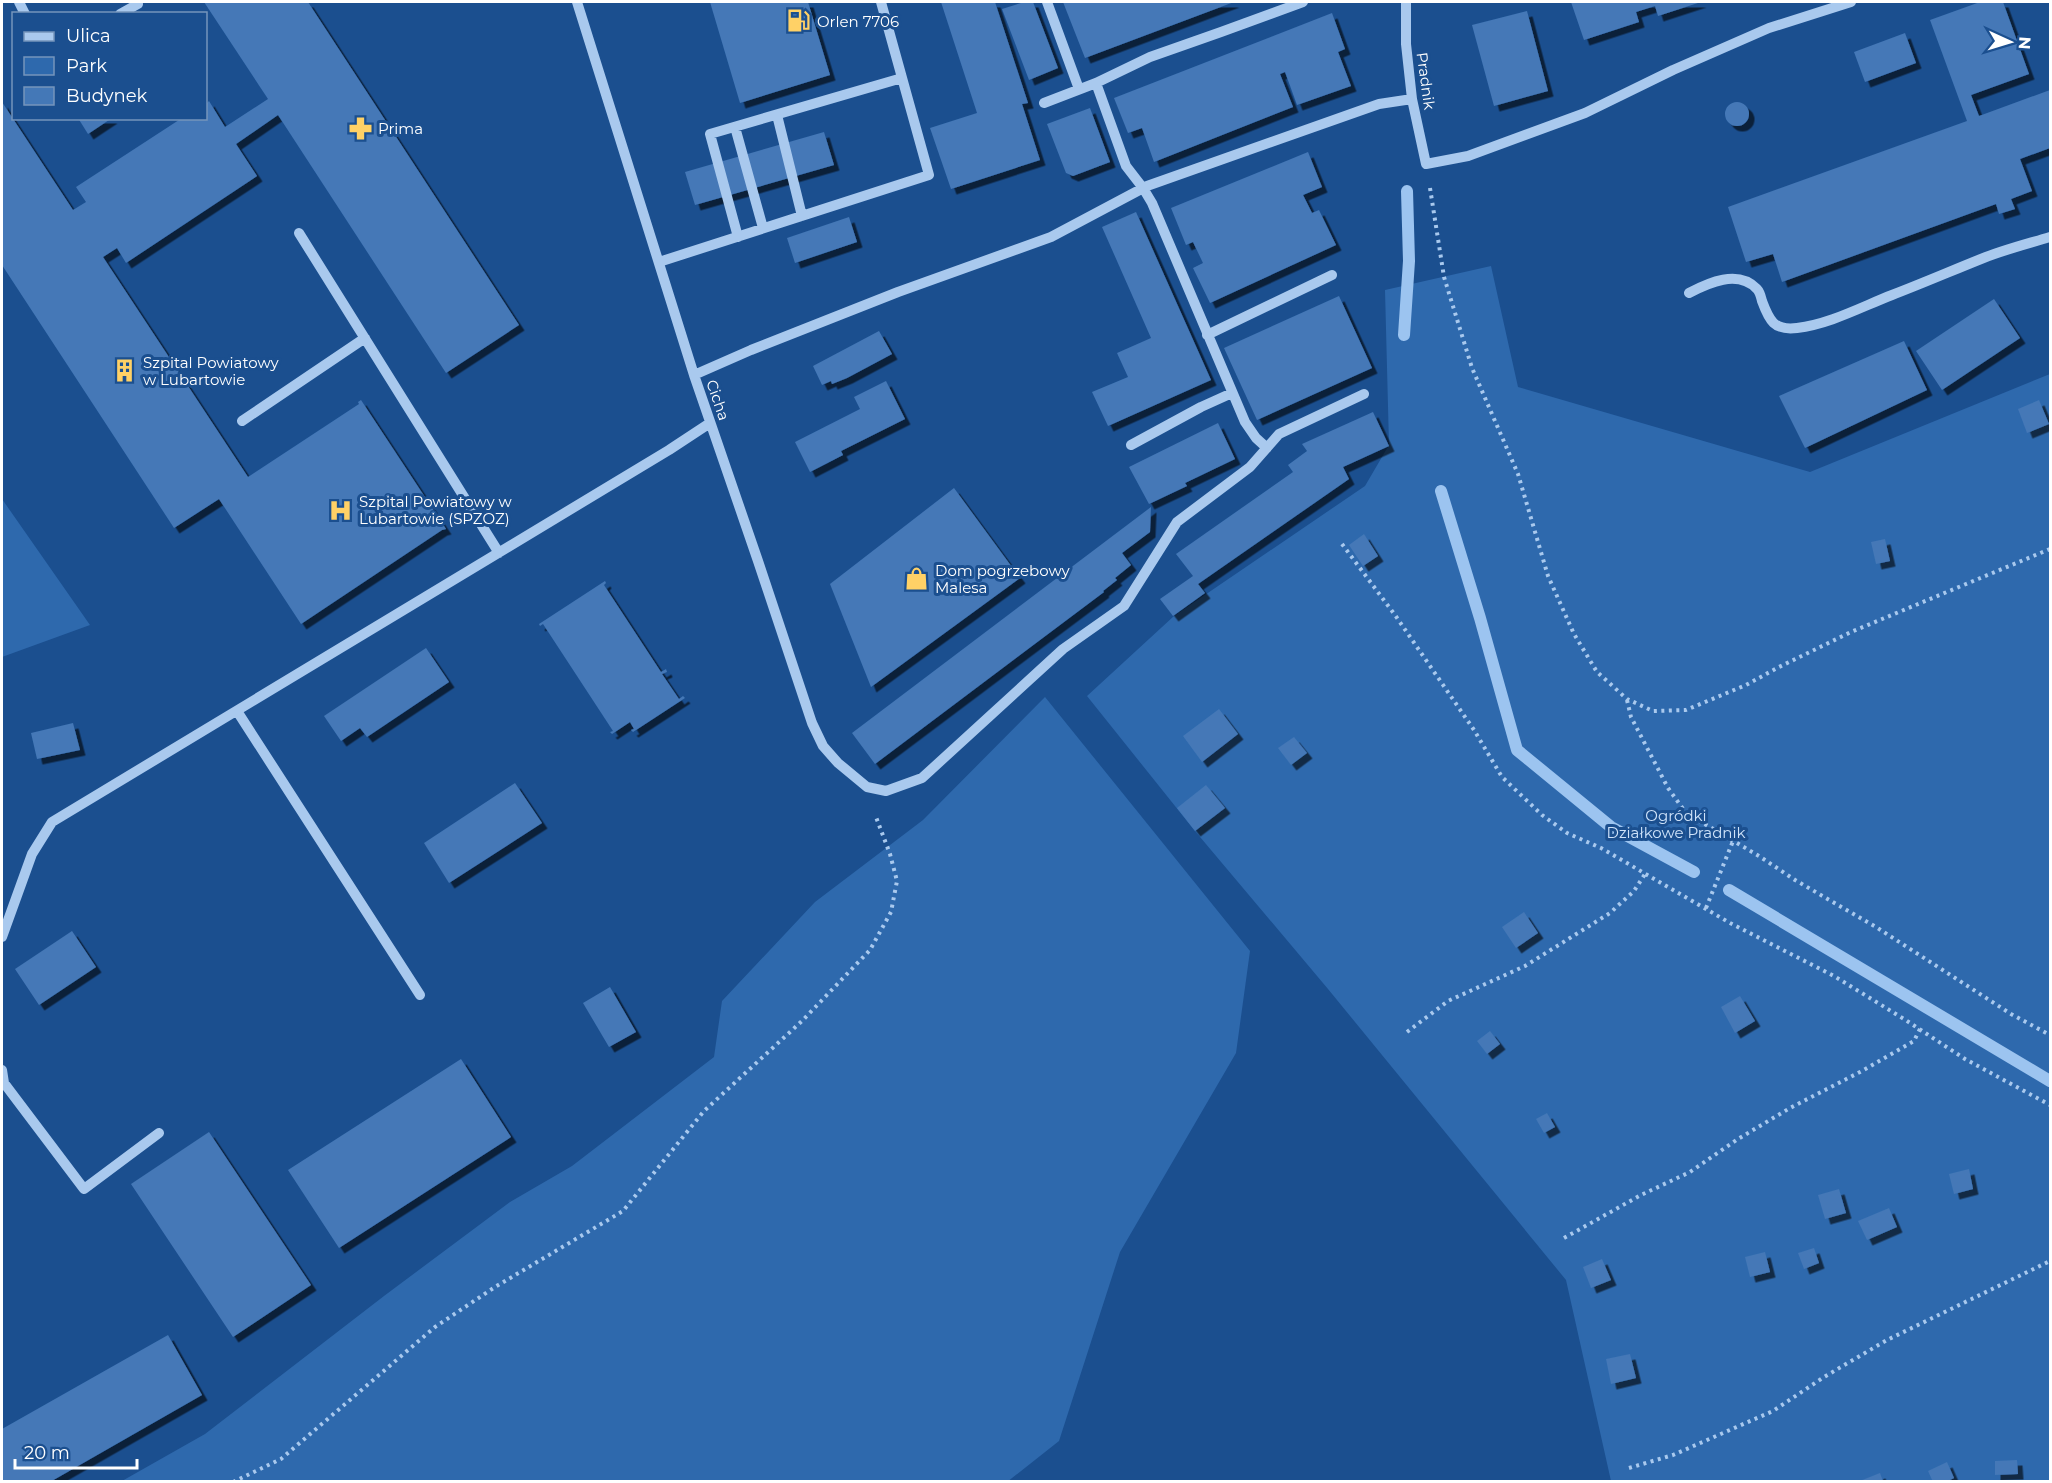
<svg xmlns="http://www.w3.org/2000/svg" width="2052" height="1483" font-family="Montserrat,sans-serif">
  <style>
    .green { fill: #2e69ad }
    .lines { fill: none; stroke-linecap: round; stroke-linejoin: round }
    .stream { stroke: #9cc4f0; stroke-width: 12 }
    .building { fill: #4478b7; filter: url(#shadow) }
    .path { stroke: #a9c9ee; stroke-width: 4; stroke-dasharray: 3 4.5; stroke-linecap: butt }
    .minor { stroke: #a9c9ee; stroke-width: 10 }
    .labels { text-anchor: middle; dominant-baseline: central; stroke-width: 6; stroke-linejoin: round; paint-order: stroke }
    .poi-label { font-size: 15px; fill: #fff; stroke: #1b4f8f; text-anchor: start }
    .street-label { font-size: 15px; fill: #fff; stroke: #1b4f8f }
    .park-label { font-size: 15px; fill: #cfe3fa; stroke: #1b4f8f }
  </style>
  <defs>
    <filter id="shadow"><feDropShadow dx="5.5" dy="5.5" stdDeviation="0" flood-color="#0009"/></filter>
  </defs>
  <rect width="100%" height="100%" fill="#1b4f8f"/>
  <path class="green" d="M1491,266l27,121 292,85 240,-98v1107h-439l-45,-201 -238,-291 -133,-158 -108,-135 87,-80 191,-130 24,-41 -4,-155z
    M2,499l88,126 -88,32z
    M1045,697l205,254 -14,102 -116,199 -61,189 -52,41 -885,-1 83,-47 179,-138 126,-94 62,-36 142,-109 8,-56 93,-99 108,-82z"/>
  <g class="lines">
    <path class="stream" d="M1404,335l5,-74 -2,-70
      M1441,491l39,127 37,132 94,77 83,45
      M1729,890l321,191"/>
  </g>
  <path class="building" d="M204,2h104l211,323 -73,48 -168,-258 -42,29 21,32 -131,87 -9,-15 -14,9 145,220 111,-73 -1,-2 3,-2 85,129 -4,1 -141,94 -82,-125 -45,29 -172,-263v-163l71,108 13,-8 -10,-15 106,-69h24v-14l3,-3 16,26 43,-28z
    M710,2h98l22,73 -90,28z
    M941,2h54l33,101 -6,1 18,56 -89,29 -21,-61 47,-15z
    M1024,2h9l25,66 -29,12 -27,-71z
    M1063,2h171l-149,56z
    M1571,2h130l-43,14 -3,-10 -19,6 3,10 -55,18z
    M1980,2h23l26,72 -58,21 8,21 71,-26v58l-30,11 12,32 -21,8 4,10 -16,5 -3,-10 -214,78 -9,-28 -27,8 -18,-55 239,-86 -37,-101z
    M1527,11l21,80 -54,15 -22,-81z
    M1332,13l13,36 -7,3 13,34 -54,19 -12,-33 -5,2 13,33 -139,55 -12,-34 -14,5 -14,-35z
    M1905,33l11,30 -51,19 -11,-30z
    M1725 114a12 12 0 1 1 24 0a12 12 0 1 1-24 0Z
    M1090,108l20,54 -37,14 -7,-3 -19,-49z
    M78,118h34l-24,16z
    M824,132l10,33 -139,40 -10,-33z
    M1308,152l14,35 -19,8 9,18 7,-3 17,35 -126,58 -17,-35 10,-5 -10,-21 -7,3 -15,-37z
    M1136,212l75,168 -103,46 -16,-34 36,-15 -11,-24 34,-15 -49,-111z
    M849,217l8,25 -62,21 -8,-25z
    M1339,296l33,72 -115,52 -33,-72z
    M1994,299l26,39 -78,52 -26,-39z
    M879,331l13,23 -45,24 -15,6 -1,-3 -9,4 -9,-19z
    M1904,341l23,49 -122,58 -26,-52z
    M886,381l19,38 -64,32 2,4 -33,17 -15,-30 65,-33 -6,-12z
    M2039,400l10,24 -22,9 -9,-24z
    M1373,412l16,34 -46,21 6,12 -151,105 7,9 -32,23 -13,-17 33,-23 -17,-22 117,-82 -5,-7 19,-14 -5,-7z
    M1218,423l17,36 -50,24 2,3 -38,18 -20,-37z
    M954,488l66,90 -149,109 -41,-103z
    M1151,507l-1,25 -28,21 9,12 -16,13 2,2 -14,11 1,1 -229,172 -23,-31z
    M1364,534l14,22 -15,10 -14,-21z
    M1885,539l5,22 -14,3 -5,-22z
    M605,581l1,2 -2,2 57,87 5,-3 1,3 -5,2 17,25 4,-3 2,2 -52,34 -2,-2 3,-1 -4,-7 -18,12 -2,-2 3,-1 -70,-107 -3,2 -1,-2z
    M426,648l23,34 -82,55 -7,-9 -19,13 -17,-25z
    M1219,709l19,25 -36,28 -19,-26z
    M73,723l7,27 -43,9 -6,-26z
    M1294,737l13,16 -16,12 -13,-17z
    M515,783l27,40 -93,60 -25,-40z
    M1206,785l19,23 -30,23 -18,-23z
    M1524,912l14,21 -22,15 -14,-21z
    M72,931l24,36 -57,38 -24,-36z
    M610,987l26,45 -27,15 -26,-44z
    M1740,996l15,25 -20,12 -14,-26z
    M1490,1031l10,13 -13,10 -10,-13z
    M461,1059l50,78 -172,111 -51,-78z
    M1547,1113l8,14 -11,6 -8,-14z
    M209,1132l102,153 -78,52 -102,-153z
    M1969,1169l4,20 -19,5 -5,-20z
    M1839,1189l7,24 -21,6 -7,-24z
    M1889,1208l8,19 -30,13 -9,-19z
    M1814,1248l5,15 -15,6 -6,-16z
    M1765,1252l5,20 -20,5 -5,-20z
    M1602,1259l9,21 -20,8 -8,-21z
    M168,1335l34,60 -152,87h-48v-53z
    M1630,1354l6,24 -25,6 -5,-25z
    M2017,1460l1,14 -23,1v-14z
    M1947,1462l7,16 -8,4h-13l-5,-11z
    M1880,1473l3,8h-23z"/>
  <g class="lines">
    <path class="path" d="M1430,188l14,89 28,91 46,106 30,102 26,58 23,38 30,27 26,12 33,-1 60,-25 33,-18 72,-35 199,-83
      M1342,544l53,71 79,115 28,47 40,38 25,18 34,15 129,75 104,53 70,43 61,40 85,46
      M1627,700l4,17 37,71 18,25 73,43 36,24 81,47 135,87 39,21
      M1706,908l27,-67
      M1407,1032l41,-31 77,-35 85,-53 24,-22 11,-17
      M1564,1238l77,-43 49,-23 48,-33 52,-31 72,-37 52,-30 6,-12
      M1629,1468l44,-13 100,-44 51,-34 63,-37 163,-79
      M233,1482l48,-23 154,-132 60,-40 128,-76 81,-100 98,-90 68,-71 21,-38 6,-31 -7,-27 -14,-37"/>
    <path class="minor" d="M19,2l6,12
      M577,2l117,373 64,186 54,162 11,23 15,17 29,24 19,4 36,-13 141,-129 61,-43 53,-84 73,-55 29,-33 85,-40
      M1047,2l32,87
      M1406,2v42l6,55 14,65 42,-8 117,-43 88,-43 96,-42 82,-26
      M120,14l18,-10 -1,-2
      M1096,83l30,83 17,22 9,15 93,219 11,16 11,10
      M1044,103l52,-20 54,-26 71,-25 82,-30
      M777,115l25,101
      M735,127l28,101
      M299,233l200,320
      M738,237l-28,-103 192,-56
      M659,262l270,-87 -48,-173
      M1689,293c19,-10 49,-24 68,-4 3,3 4,8 5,12 7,19 12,30 35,27 33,-4 64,-21 95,-33 29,-11 59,-24 89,-36 22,-9 46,-15 69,-22
      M1207,335l125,-60
      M694,375l57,-25 147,-58 153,-55 96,-51 232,-82 33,-5
      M242,421l123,-83
      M1131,445l70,-38 31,-14
      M237,711l183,284
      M2,937l30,-83 20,-32 617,-372 41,-27
      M2,1070l2,13 80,106 75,-56"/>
  </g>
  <defs>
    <symbol id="fuel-bare" viewBox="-9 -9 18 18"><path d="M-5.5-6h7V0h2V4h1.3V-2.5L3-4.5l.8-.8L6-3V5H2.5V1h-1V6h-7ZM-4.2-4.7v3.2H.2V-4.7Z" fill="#ffd166" stroke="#1b4f8f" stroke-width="2.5" paint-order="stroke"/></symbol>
    <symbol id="pharmacy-bare" viewBox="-9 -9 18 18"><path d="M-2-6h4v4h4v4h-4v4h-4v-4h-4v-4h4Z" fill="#ffd166" stroke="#1b4f8f" stroke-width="2.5" paint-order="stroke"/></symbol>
    <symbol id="building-bare" viewBox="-9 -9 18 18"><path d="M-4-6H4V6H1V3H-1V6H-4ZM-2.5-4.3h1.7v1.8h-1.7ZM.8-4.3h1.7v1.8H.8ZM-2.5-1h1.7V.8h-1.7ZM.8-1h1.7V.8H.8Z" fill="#ffd166" stroke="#1b4f8f" stroke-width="2.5" paint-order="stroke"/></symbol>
    <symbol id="hospital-bare" viewBox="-9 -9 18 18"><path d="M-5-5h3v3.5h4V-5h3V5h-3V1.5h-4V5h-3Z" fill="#ffd166" stroke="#1b4f8f" stroke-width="2.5" paint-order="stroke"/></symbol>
    <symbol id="shop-bare" viewBox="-9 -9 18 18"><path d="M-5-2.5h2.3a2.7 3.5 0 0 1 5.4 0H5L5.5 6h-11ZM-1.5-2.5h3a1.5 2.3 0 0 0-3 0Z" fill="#ffd166" stroke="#1b4f8f" stroke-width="2.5" paint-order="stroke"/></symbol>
  </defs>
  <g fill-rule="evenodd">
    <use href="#fuel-bare" x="782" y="4" width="33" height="33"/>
    <use href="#pharmacy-bare" x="344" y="112" width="33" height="33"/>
    <use href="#building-bare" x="108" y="354" width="33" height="33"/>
    <use href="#hospital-bare" x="324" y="494" width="33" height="33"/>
    <use href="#shop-bare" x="900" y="562" width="33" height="33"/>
  </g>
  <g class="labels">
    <g class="poi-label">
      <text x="817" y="21">Orlen 7706</text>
      <text x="378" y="128">Prima</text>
      <text x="143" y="362">Szpital Powiatowy<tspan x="143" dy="17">w Lubartowie</tspan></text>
      <text x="359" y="501">Szpital Powiatowy w<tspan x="359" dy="17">Lubartowie (SPZOZ)</tspan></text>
      <text x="935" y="570">Dom pogrzebowy<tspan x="935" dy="17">Malesa</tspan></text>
    </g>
    <g class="street-label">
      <text transform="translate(1426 81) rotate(82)">Pradnik</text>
      <text transform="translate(718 400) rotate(71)">Cicha</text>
    </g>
    <g class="park-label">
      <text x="1676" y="815">Ogródki<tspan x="1676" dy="17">Działkowe Pradnik</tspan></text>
    </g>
  </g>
  <rect width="2052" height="1483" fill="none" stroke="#ffffff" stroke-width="6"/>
  <rect x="12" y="12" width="195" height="108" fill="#1b4f8f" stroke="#7695bc" stroke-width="1.5"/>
  <rect x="24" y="32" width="30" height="9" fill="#a9c9ee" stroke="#7695bc" stroke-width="1.5"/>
  <text x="66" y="42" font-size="18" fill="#ffffff">Ulica</text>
  <rect x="24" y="57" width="30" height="18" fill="#2e69ad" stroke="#7695bc" stroke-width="1.5"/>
  <text x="66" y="72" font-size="18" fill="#ffffff">Park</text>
  <rect x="24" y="87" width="30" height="18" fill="#4478b7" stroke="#7695bc" stroke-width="1.5"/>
  <text x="66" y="102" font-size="18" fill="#ffffff">Budynek</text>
  <g transform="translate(2010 42) rotate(94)" stroke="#1b4f8f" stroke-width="4.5" paint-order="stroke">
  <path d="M0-4.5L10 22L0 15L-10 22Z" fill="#ffffff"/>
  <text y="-9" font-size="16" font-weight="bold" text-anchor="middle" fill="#ffffff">N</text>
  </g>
  <path d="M15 1459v9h122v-9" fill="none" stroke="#ffffff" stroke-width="3"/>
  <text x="24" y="1459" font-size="18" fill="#ffffff" stroke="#1b4f8f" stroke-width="4.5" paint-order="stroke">20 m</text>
</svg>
